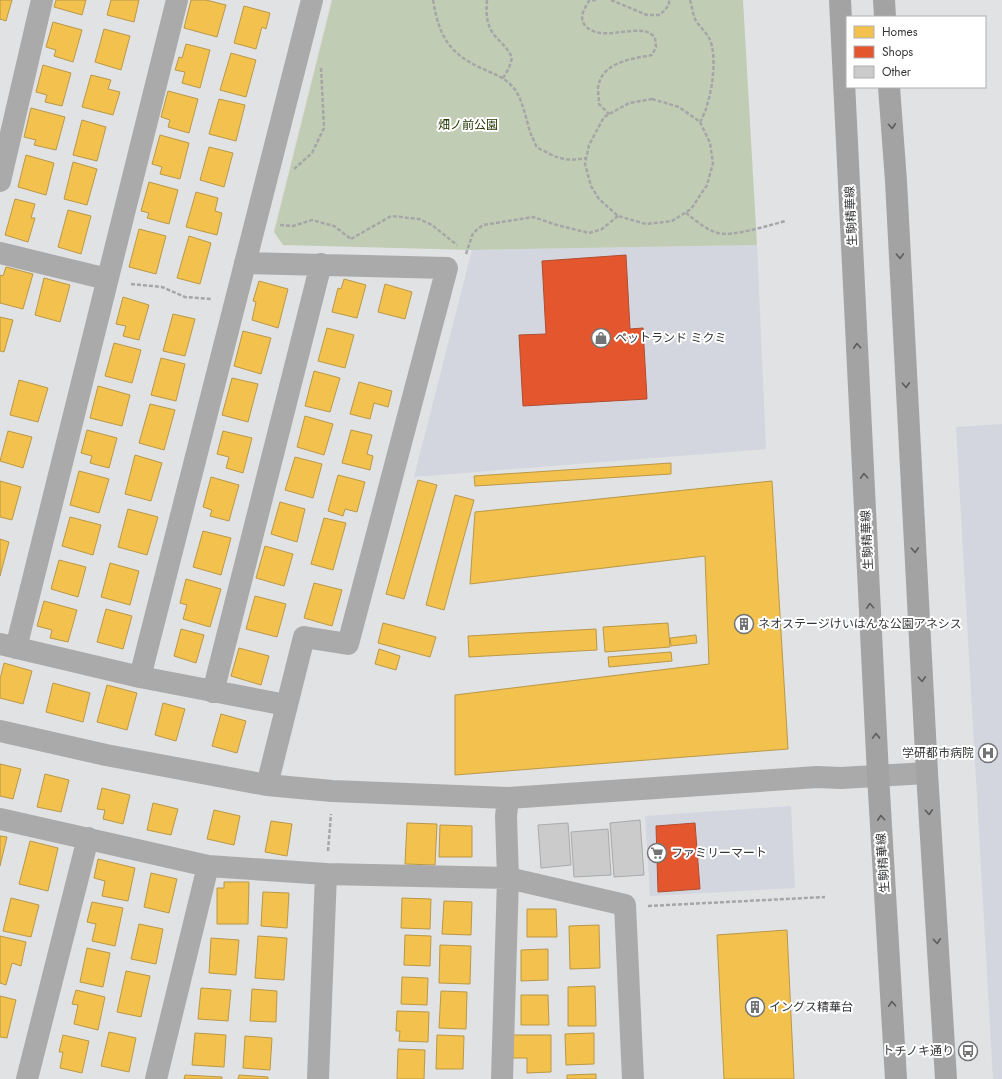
<svg xmlns="http://www.w3.org/2000/svg" width="1002" height="1079" font-family="Jost,'Noto Sans JP',sans-serif">
  <style>
    .built { fill: #d3d6de }
    .green { fill: #c0cdb4 }
    .homes { fill: #f2c14e; stroke: #ba9848 }
    .shops { fill: #e4572e; stroke: #b04d31 }
    .building { fill: #cbcbcb; stroke: #aaa }
    .lines { fill: none; stroke-linecap: round; stroke-linejoin: round }
    .path { stroke: #a5a6a7; stroke-width: 2.5; stroke-dasharray: 4 2; stroke-linecap: butt }
    .minor { stroke: #aaa; stroke-width: 22 }
    .major { stroke: #a4a3a3; stroke-width: 22 }
    .oneway { stroke: #5c5d5e }
    .labels { text-anchor: middle; dominant-baseline: central; stroke-width: 4; stroke-linejoin: round; paint-order: stroke }
    .park-label { font-size: 12px; fill: #243700; stroke: #fff }
    .street-label { font-size: 12px; fill: #363739; stroke: #fff }
    .poi-label { font-size: 12px; fill: #363739; stroke: #fff; text-anchor: start }
  </style>
  <rect width="100%" height="100%" fill="#e0e2e4"/>
  <path class="built" d="M757,245l9,204 -352,28 58,-227z
    M1002,424v655h-9l-37,-652z
    M791,806l4,82 -145,8 -5,-80z"/>
  <path class="green" d="M332,0h411l14,245 -285,5 -189,-5 -9,-13z"/>
  <path class="homes" d="M0,0h12l-6,21 -6,-2z
    M56,0h30l-4,15 -28,-8z
    M111,0h28l-5,22 -27,-7z
    M191,0h15l20,5 -9,32 -33,-9z
    M244,6l26,7 -4,16 -4,-2 -6,22 -22,-6z
    M53,22l29,8 -9,32 -19,-6 2,-6 -10,-3z
    M104,29l26,7 -9,34 -26,-8z
    M186,44l24,6 -10,38 -18,-5 3,-11 -10,-2 4,-13 3,1z
    M231,53l25,7 -10,37 -26,-7z
    M43,65l28,8 -9,33 -17,-4 2,-7 -11,-3z
    M91,75l20,5 -3,9 12,3 -7,23 -31,-8z
    M168,91l30,8 -9,34 -21,-6 2,-7 -9,-3z
    M219,99l26,6 -9,36 -27,-7z
    M31,108l34,9 -9,33 -22,-5 2,-5 -12,-3z
    M82,120l24,7 -9,34 -24,-6z
    M160,135l29,8 -9,36 -20,-5 2,-7 -10,-3z
    M209,147l24,6 -9,34 -24,-7z
    M26,155l28,8 -8,32 -28,-8z
    M73,162l24,7 -10,36 -23,-6z
    M149,182l29,8 -9,34 -22,-6 2,-5 -8,-2z
    M196,192l22,6 -3,13 7,2 -5,22 -31,-8z
    M15,199l20,5 -4,14h4l-7,24 -23,-7z
    M68,210l23,6 -10,38 -23,-7z
    M139,229l27,7 -10,38 -27,-7z
    M189,236l22,7 -11,41 -23,-6z
    M6,267l27,7 -10,35 -23,-6v-28l3,1z
    M44,278l26,7 -10,37 -25,-7z
    M344,279l22,6 -9,33 -25,-6 6,-24 3,1z
    M259,281l29,8 -10,39 -26,-8 4,-18 -3,-1z
    M385,284l27,8 -7,27 -27,-7z
    M123,297l26,8 -10,35 -16,-4 3,-10 -10,-2z
    M173,314l22,5 -10,37 -22,-5z
    M0,317l13,3 -9,32 -4,-1z
    M327,328l27,7 -9,33 -27,-7z
    M243,331l28,7 -10,36 -27,-8z
    M114,343l27,7 -9,33 -27,-7z
    M161,358l24,6 -9,37 -25,-6z
    M314,371l26,7 -10,34 -25,-6z
    M232,378l26,6 -10,38 -26,-7z
    M19,380l29,8 -10,34 -28,-7z
    M359,382l33,9 -4,16 -14,-4 -4,16 -20,-5z
    M98,386l32,9 -8,31 -32,-8z
    M150,404l25,6 -11,40 -25,-7z
    M305,416l28,8 -9,31 -27,-8z
    M87,430l30,8 -8,30 -19,-5 2,-7 -11,-3z
    M351,430l21,5 -5,19 6,2 -3,14 -28,-7z
    M8,431l24,6 -9,31 -23,-7z
    M223,431l29,7 -9,35 -17,-5 3,-11 -12,-3z
    M135,455l27,8 -11,38 -26,-7z
    M295,457l27,7 -9,34 -28,-8z
    M671,463v11l-196,12 -1,-10z
    M79,471l30,8 -10,34 -29,-8z
    M338,475l27,7 -8,30 -12,-3 -2,7 -15,-5z
    M211,477l28,8 -10,36 -19,-5 2,-6 -9,-3z
    M418,480l19,5 -33,114 -18,-5z
    M0,481l21,6 -9,33 -12,-3z
    M772,481l16,268 -333,26v-80l254,-31 -4,-108 -235,28 5,-72z
    M455,495l19,5 -30,110 -18,-5z
    M280,502l25,7 -8,33 -26,-8z
    M128,509l30,8 -11,38 -29,-8z
    M70,517l31,8 -8,30 -31,-9z
    M324,518l22,5 -13,47 -22,-6z
    M203,531l28,7 -10,37 -28,-8z
    M0,539l9,3 -9,34z
    M265,546l28,8 -9,32 -28,-8z
    M59,560l27,7 -8,30 -27,-8z
    M110,563l29,8 -9,34 -29,-8z
    M186,579l35,10 -11,38 -27,-8 4,-14 -7,-2z
    M314,583l28,7 -10,36 -28,-8z
    M255,596l31,8 -9,33 -31,-8z
    M44,601l33,9 -9,32 -18,-4 2,-8 -15,-4z
    M106,609l26,7 -9,33 -26,-7z
    M383,623l53,14 -6,20 -52,-14z
    M668,623l2,24 -65,5 -2,-25z
    M181,629l23,6 -8,28 -22,-7z
    M596,629l1,21 -128,7 -1,-21z
    M696,635l1,8 -26,3 -1,-8z
    M239,648l30,8 -8,29 -30,-9z
    M379,649l21,7 -4,14 -21,-6z
    M671,652l1,9 -63,6 -1,-10z
    M4,663l28,8 -9,33 -23,-6v-19z
    M53,683l37,10 -7,29 -37,-10z
    M107,685l30,8 -10,37 -30,-8z
    M163,703l22,6 -9,32 -21,-6z
    M221,714l25,7 -9,32 -25,-7z
    M0,764l21,5 -8,30 -13,-3z
    M45,774l24,6 -8,32 -24,-5z
    M102,788l28,7 -7,29 -20,-5 2,-9 -8,-1z
    M153,803l25,6 -7,26 -24,-5z
    M214,810l26,6 -6,29 -27,-6z
    M271,821l21,3 -5,32 -22,-4z
    M407,823l30,1 -2,41 -30,-1z
    M440,825l32,1v31h-33z
    M0,836l7,1 -7,29z
    M30,841l28,7 -10,43 -29,-7z
    M98,859l37,9 -7,33 -26,-5 3,-15 -11,-3z
    M151,873l26,6 -8,34 -25,-6z
    M224,882h25l-1,42h-31v-36h7z
    M263,892l26,1 -2,35 -26,-2z
    M11,898l28,7 -8,32 -28,-6z
    M402,898l29,1 -1,30 -29,-1z
    M444,901l28,1 -1,33 -29,-1z
    M92,902l31,6 -8,38 -23,-5 4,-17 -9,-2z
    M527,909h29l1,28h-30z
    M139,924l24,5 -7,35 -25,-5z
    M599,925l1,43 -30,1 -1,-43z
    M787,930l7,149h-70l-7,-144z
    M405,935l26,1 -1,30 -26,-1z
    M0,936l26,6 -5,24 -9,-3 -6,22 -6,-2z
    M258,936l29,2 -3,42 -29,-2z
    M211,938l28,2 -3,35 -27,-2z
    M440,945l31,1 -1,38 -31,-1z
    M87,948l23,5 -7,34 -23,-5z
    M548,949v31l-27,1v-31z
    M126,971l24,5 -9,41 -24,-5z
    M402,977l26,1 -1,27 -26,-1z
    M595,986l1,40h-28v-39z
    M201,988l30,2 -3,31 -30,-2z
    M252,989l25,2 -1,31 -26,-1z
    M76,990l29,7 -7,33 -24,-6 4,-19 -6,-1z
    M441,991l26,1 -1,37 -27,-1z
    M521,995h27l1,30h-28z
    M0,996l16,4 -9,38 -7,-1z
    M397,1011l32,1 -1,30 -29,-1 1,-10h-4z
    M109,1032l27,6 -7,34 -28,-6z
    M195,1033l31,2 -2,32 -32,-2z
    M594,1033v31l-28,1 -1,-31z
    M63,1035l26,6 -7,32 -22,-5 3,-16h-4z
    M437,1035l27,1 -1,33h-27z
    M512,1035h39v37l-24,1v-15h-14z
    M245,1036l27,2 -2,32 -27,-2z
    M398,1049l27,1 -1,29h-27z
    M596,1074v5h-29v-4z
    M185,1075l37,2v2h-38z
    M239,1075l29,2v2h-30z"/>
  <path class="shops" d="M626,255l4,74 13,-1 4,71 -124,7 -4,-71 27,-1 -4,-73z
    M695,823l5,66 -42,3 -2,-66z"/>
  <path class="building" d="M640,820l4,55 -30,2 -4,-54z
    M568,823l3,42 -30,3 -3,-43z
    M608,829l3,46 -37,2 -3,-45z"/>
  <g class="lines">
    <path class="path" d="M433,0c6,35 15,53 48,68 10,5 21,8 29,16 14,13 15,36 22,53 2,3 3,8 5,10 3,3 8,4 11,6 13,7 24,8 38,5
      M487,0c-1,13 -1,25 8,36 6,7 13,12 17,22l-3,10 -6,10
      M596,0l-7,1c-4,7 -10,15 -5,23 12,17 40,5 57,7 6,0 9,2 14,6l1,10 -4,8c-21,4 -51,7 -54,33 0,5 1,11 1,16l10,10
      M611,0l36,15h13l9,-10v-5
      M690,0c2,7 3,15 6,21 4,6 10,11 13,17 10,19 2,66 -9,84
      M652,99l27,8 21,15 10,21 3,20 -6,22 -16,24 -19,12 -26,3 -28,-8 -19,-17 -8,-13 -6,-22 4,-19 15,-28 25,-14z
      M294,169l18,-16 12,-25 -3,-61
      M686,213c9,7 20,17 32,20 15,4 51,-8 68,-12
      M280,225l13,1 19,-6 22,6 17,13
      M351,239l40,-23 28,3 13,6 25,20
      M466,254l7,-21 10,-8 50,-8 24,8 32,8 13,-4 16,-13
      M131,284l31,3 23,10 26,2
      M328,851l3,-37
      M648,906l177,-9"/>
    <path class="minor" d="M0,181l42,-181
      M0,253l107,26
      M245,263l202,5 -99,376 -44,-7 -37,148
      M0,644l140,33 146,28
      M16,648l161,-648
      M140,677l172,-677
      M213,692l108,-428
      M0,731l106,24 161,30 65,6 176,7 309,-21 24,1 86,-5
      M0,819l208,47 118,8 -8,205
      M326,874l182,4 117,27 8,174
      M27,1079l61,-241
      M156,1079l52,-213
      M502,1079l6,-201 -2,-62 2,-18"/>
    <path class="major" d="M840,0l38,775 18,304
      M884,0l1,17
      M889,87l7,94 31,592 19,306"/>
  </g>
  <defs><path id="oneway-chevron" d="M-2-3.5L2.5 0L-2 3.5" fill="none" stroke-width="1.6" stroke-linecap="round" stroke-linejoin="round"/></defs>
  <g class="oneway">
    <use href="#oneway-chevron" transform="translate(892 126) rotate(86)"/>
    <use href="#oneway-chevron" transform="translate(900 256) rotate(87)"/>
    <use href="#oneway-chevron" transform="translate(857 346) rotate(-93)"/>
    <use href="#oneway-chevron" transform="translate(906 385) rotate(87)"/>
    <use href="#oneway-chevron" transform="translate(864 476) rotate(-93)"/>
    <use href="#oneway-chevron" transform="translate(915 550) rotate(87)"/>
    <use href="#oneway-chevron" transform="translate(870 606) rotate(-93)"/>
    <use href="#oneway-chevron" transform="translate(922 679) rotate(87)"/>
    <use href="#oneway-chevron" transform="translate(876 736) rotate(-92)"/>
    <use href="#oneway-chevron" transform="translate(929 812) rotate(86)"/>
    <use href="#oneway-chevron" transform="translate(881 818) rotate(-94)"/>
    <use href="#oneway-chevron" transform="translate(937 941) rotate(86)"/>
    <use href="#oneway-chevron" transform="translate(892 1004) rotate(-93)"/>
  </g>
  <defs>
    <symbol id="shop-ring" viewBox="-11 -11 22 22"><circle r="9.5" fill="#fff" stroke="#727375" stroke-width="1.5"/><path d="M-5-2.5h2.3a2.7 3.5 0 0 1 5.4 0H5L5.5 6h-11ZM-1.5-2.5h3a1.5 2.3 0 0 0-3 0Z" fill="#727375"/></symbol>
    <symbol id="building-ring" viewBox="-11 -11 22 22"><circle r="9.5" fill="#fff" stroke="#727375" stroke-width="1.5"/><path d="M-4-6H4V6H1V3H-1V6H-4ZM-2.5-4.3h1.7v1.8h-1.7ZM.8-4.3h1.7v1.8H.8ZM-2.5-1h1.7V.8h-1.7ZM.8-1h1.7V.8H.8Z" fill="#727375"/></symbol>
    <symbol id="hospital-ring" viewBox="-11 -11 22 22"><circle r="9.5" fill="#fff" stroke="#727375" stroke-width="1.5"/><path d="M-5-5h3v3.5h4V-5h3V5h-3V1.5h-4V5h-3Z" fill="#727375"/></symbol>
    <symbol id="supermarket-ring" viewBox="-11 -11 22 22"><circle r="9.5" fill="#fff" stroke="#727375" stroke-width="1.5"/><path d="M-6-5.5h2.5l.6 2H6L4.5 2H-2.5L-4.4-4H-6ZM-1.5 3.2a1.3 1.3 0 1 0 .1 0ZM3 3.2a1.3 1.3 0 1 0 .1 0Z" fill="#727375"/></symbol>
    <symbol id="bus-ring" viewBox="-11 -11 22 22"><circle r="9.5" fill="#fff" stroke="#727375" stroke-width="1.5"/><path d="M-5-6H5V4H4V6H2V4H-2V6H-4V4H-5ZM-3.5-4V0h7V-4ZM-3.5 1.2v1.5H-2V1.2ZM2 1.2v1.5H3.5V1.2Z" fill="#727375"/></symbol>
  </defs>
  <g fill-rule="evenodd">
    <use href="#shop-ring" x="590" y="327" width="22" height="22"/>
    <use href="#building-ring" x="733" y="613" width="22" height="22"/>
    <use href="#hospital-ring" x="977" y="742" width="22" height="22"/>
    <use href="#supermarket-ring" x="646" y="842" width="22" height="22"/>
    <use href="#building-ring" x="744" y="996" width="22" height="22"/>
    <use href="#bus-ring" x="957" y="1040" width="22" height="22"/>
  </g>
  <g class="labels">
    <g class="park-label">
      <text x="468" y="125">畑ノ前公園</text>
    </g>
    <g class="street-label">
      <text transform="translate(851 216) rotate(-93)">生駒精華線</text>
      <text transform="translate(867 540) rotate(-93)">生駒精華線</text>
      <text transform="translate(883 863) rotate(-94)">生駒精華線</text>
    </g>
    <g class="poi-label">
      <text x="615" y="338">ペットランド ミクミ</text>
      <text x="758" y="624">ネオステージけいはんな公園アネシス</text>
      <text x="974" y="753" text-anchor="end">学研都市病院</text>
      <text x="671" y="853">ファミリーマート</text>
      <text x="769" y="1007">イングス精華台</text>
      <text x="954" y="1051" text-anchor="end">トチノキ通り</text>
    </g>
  </g>
  <rect x="846" y="16" width="140" height="72" fill="#ffffff" stroke="#afafb0"/>
  <rect x="854" y="26" width="20" height="12" fill="#f2c14e" stroke="#afafb0"/>
  <text x="882" y="36" font-size="12" fill="#363739">Homes</text>
  <rect x="854" y="46" width="20" height="12" fill="#e4572e" stroke="#afafb0"/>
  <text x="882" y="56" font-size="12" fill="#363739">Shops</text>
  <rect x="854" y="66" width="20" height="12" fill="#cbcbcb" stroke="#afafb0"/>
  <text x="882" y="76" font-size="12" fill="#363739">Other</text>
</svg>
